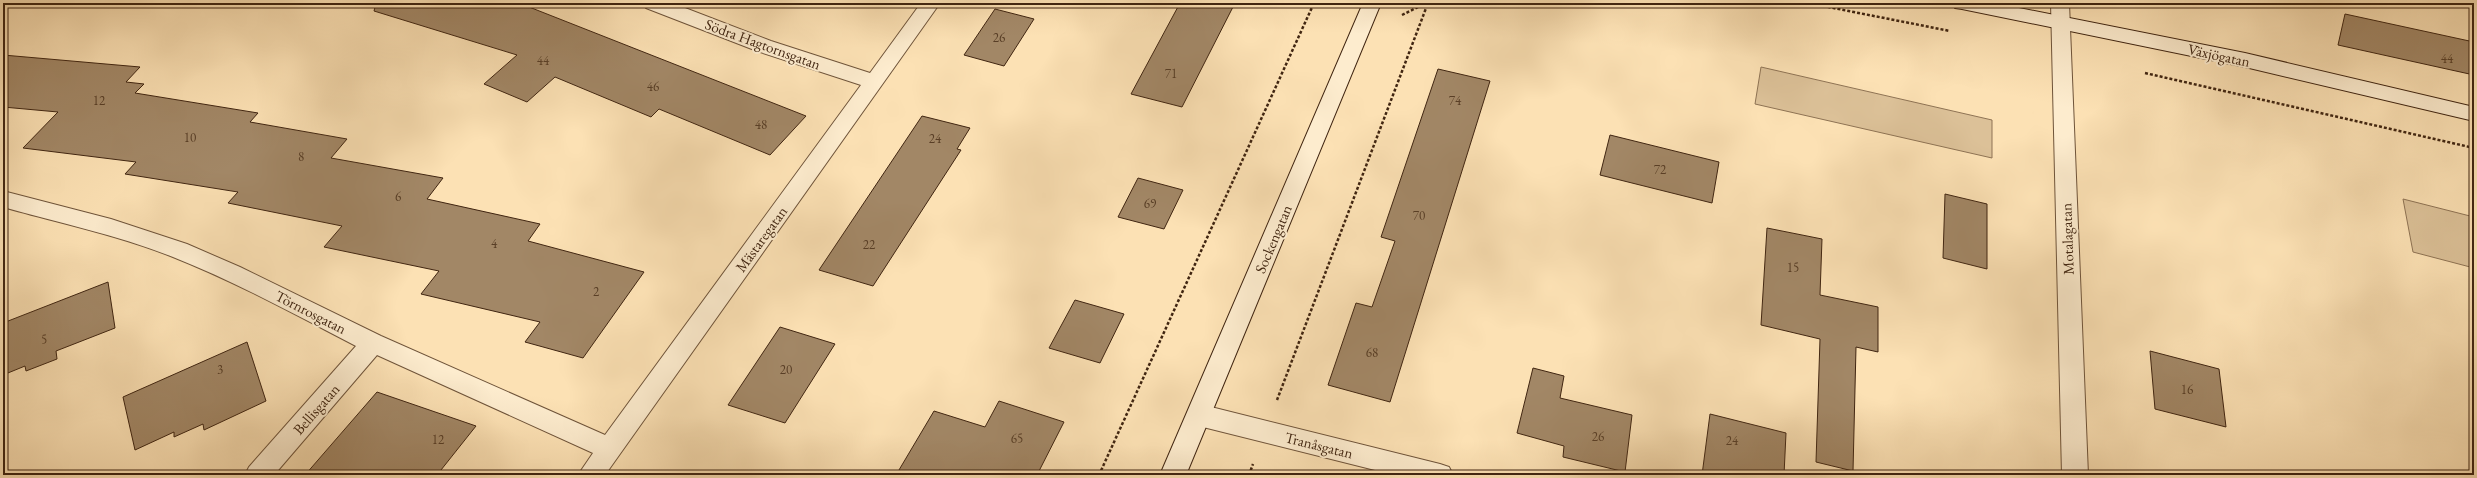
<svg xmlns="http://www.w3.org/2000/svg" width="2477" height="478" font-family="'EB Garamond',serif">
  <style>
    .green { fill: #dcc198; stroke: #8e7354 }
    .building { fill: #a28766; stroke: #402511 }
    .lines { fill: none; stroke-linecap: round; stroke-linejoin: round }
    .street-casing { stroke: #6f543a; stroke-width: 2 }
    .secondary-casing { stroke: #402511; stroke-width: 2 }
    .path { stroke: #402511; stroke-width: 2.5; stroke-dasharray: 3 2; stroke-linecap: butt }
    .street { fill: #fdecce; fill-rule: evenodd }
    .secondary { fill: #fdecce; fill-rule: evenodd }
    .labels { text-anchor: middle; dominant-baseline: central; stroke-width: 4; stroke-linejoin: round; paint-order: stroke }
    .number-label { font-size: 13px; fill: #583e26 }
    .street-label { font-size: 15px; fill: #402511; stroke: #fdecce }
  </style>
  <rect width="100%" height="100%" fill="#fce1b4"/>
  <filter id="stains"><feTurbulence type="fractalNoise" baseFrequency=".005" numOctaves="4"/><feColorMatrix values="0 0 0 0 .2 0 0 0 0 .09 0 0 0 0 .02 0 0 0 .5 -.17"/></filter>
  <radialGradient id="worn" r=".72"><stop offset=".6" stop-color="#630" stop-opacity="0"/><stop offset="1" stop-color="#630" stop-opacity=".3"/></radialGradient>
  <path class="green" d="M1761,67l231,53v38l-237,-54z
    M2403,199l71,18v51l-61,-16z"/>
  <path class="building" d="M376,3h143l287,113 -36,39 -111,-46 -8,8 -96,-40 -28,25 -43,-18 33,-29 -143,-44z
    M1180,3h55l-53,104 -51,-13z
    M995,9l39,10 -30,47 -40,-11z
    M2345,14l129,28v33l-136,-30z
    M3,55l137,12 -14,15 18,2 -9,9 123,20 -8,9 97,17 -16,19 112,20 -16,21 113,25 -12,17 116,31 -61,86 -58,-16 15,-20 -119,-28 18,-23 -115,-24 18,-21 -114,-23 10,-11 -113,-18 11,-12 -113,-14 35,-36 -55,-5z
    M1438,69l52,12 -100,321 -62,-17 28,-82 16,4 23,-66 -14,-4z
    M922,116l48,12 -13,21 4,1 -88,136 -54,-16z
    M1610,135l109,27 -7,41 -112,-28z
    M1138,178l45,12 -19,39 -46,-12z
    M1945,194l42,10v65l-44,-11z
    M1767,228l55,11 -2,56 58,12v45l-22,-5 -3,124 -37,-9 4,-123 -59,-14z
    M108,282l7,46 -59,23 1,8 -31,12 -1,-5 -22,9v-52z
    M1075,300l49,14 -24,49 -51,-15z
    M780,327l55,17 -50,79 -57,-18z
    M247,342l19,59 -62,29 -1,-6 -29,13v-5l-39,18 -12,-53z
    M2150,351l69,18 7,58 -71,-18z
    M1533,368l31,8 -4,22 72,17 -7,57 -62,-15 1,-11 -47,-13z
    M377,392l99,34 -39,49h-132z
    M999,401l65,21 -27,53h-141l38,-64 51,16z
    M1710,414l76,19 -2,42h-82z"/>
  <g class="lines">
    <defs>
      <path id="street" d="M644,3h28l99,38 99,32 51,-70h19l-335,472h-27l15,-22 -216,-98 -103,120h-29l4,-8 107,-121c-60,-31 -120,-64 -183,-89 -55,-22 -114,-34 -170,-50v-16l108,28 76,25 53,23 141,69 224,99 256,-350 -104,-34 -111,-43z
        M2051,3h18l19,472h-26z
        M1199,404l241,60 9,3 4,8h-58l-196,-49 -9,-4 -3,-7 3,-7z"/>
      <path id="secondary" d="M1363,3h18l-195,472h-26z
        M1953,3h41l251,50 229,54v14l-229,-54 -283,-58 -7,-1z"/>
    </defs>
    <use href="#street" class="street-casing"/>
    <use href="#secondary" class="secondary-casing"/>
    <path class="path" d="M1808,3l142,28
      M1402,15l24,-12
      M2145,73l329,75
      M1277,400l151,-397
      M1099,475l215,-472
      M1249,475l4,-11"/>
    <use href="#street" class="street"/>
    <use href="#secondary" class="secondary"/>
  </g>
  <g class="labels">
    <g class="number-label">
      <text x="999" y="37">26</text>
      <text x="2447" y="58">44</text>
      <text x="543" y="60">44</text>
      <text x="1171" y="73">71</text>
      <text x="653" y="86">46</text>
      <text x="99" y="100">12</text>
      <text x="1455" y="100">74</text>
      <text x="761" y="124">48</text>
      <text x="190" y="137">10</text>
      <text x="935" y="138">24</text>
      <text x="301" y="156">8</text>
      <text x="1660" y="169">72</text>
      <text x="398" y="196">6</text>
      <text x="1150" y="203">69</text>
      <text x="1419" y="215">70</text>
      <text x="494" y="243">4</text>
      <text x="869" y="244">22</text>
      <text x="1793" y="267">15</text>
      <text x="596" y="291">2</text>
      <text x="44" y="339">5</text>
      <text x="1372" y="352">68</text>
      <text x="220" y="369">3</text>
      <text x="786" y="369">20</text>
      <text x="2187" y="389">16</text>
      <text x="1598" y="436">26</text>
      <text x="1017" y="438">65</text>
      <text x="438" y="439">12</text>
      <text x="1732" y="440">24</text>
    </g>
    <g class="street-label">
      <text transform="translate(763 44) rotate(20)">Södra Hagtornsgatan</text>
      <text transform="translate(2219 55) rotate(12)">Växjögatan</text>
      <text transform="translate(761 239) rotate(-54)">Mästaregatan</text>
      <text transform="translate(1273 239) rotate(-67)">Sockengatan</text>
      <text transform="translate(2067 239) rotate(-92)">Motalagatan</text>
      <text transform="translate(311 312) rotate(27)">Törnrosgatan</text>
      <text transform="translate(316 409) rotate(-49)">Bellisgatan</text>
      <text transform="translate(1319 445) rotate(14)">Tranåsgatan</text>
    </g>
  </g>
  <rect width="2477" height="478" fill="none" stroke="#fce1b4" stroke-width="16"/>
  <rect x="4" y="4" width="2469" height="470" fill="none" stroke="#402511" stroke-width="2"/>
  <rect x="8" y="8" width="2461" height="462" fill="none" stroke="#402511"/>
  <rect width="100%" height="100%" filter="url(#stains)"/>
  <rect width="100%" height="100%" fill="url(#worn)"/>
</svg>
